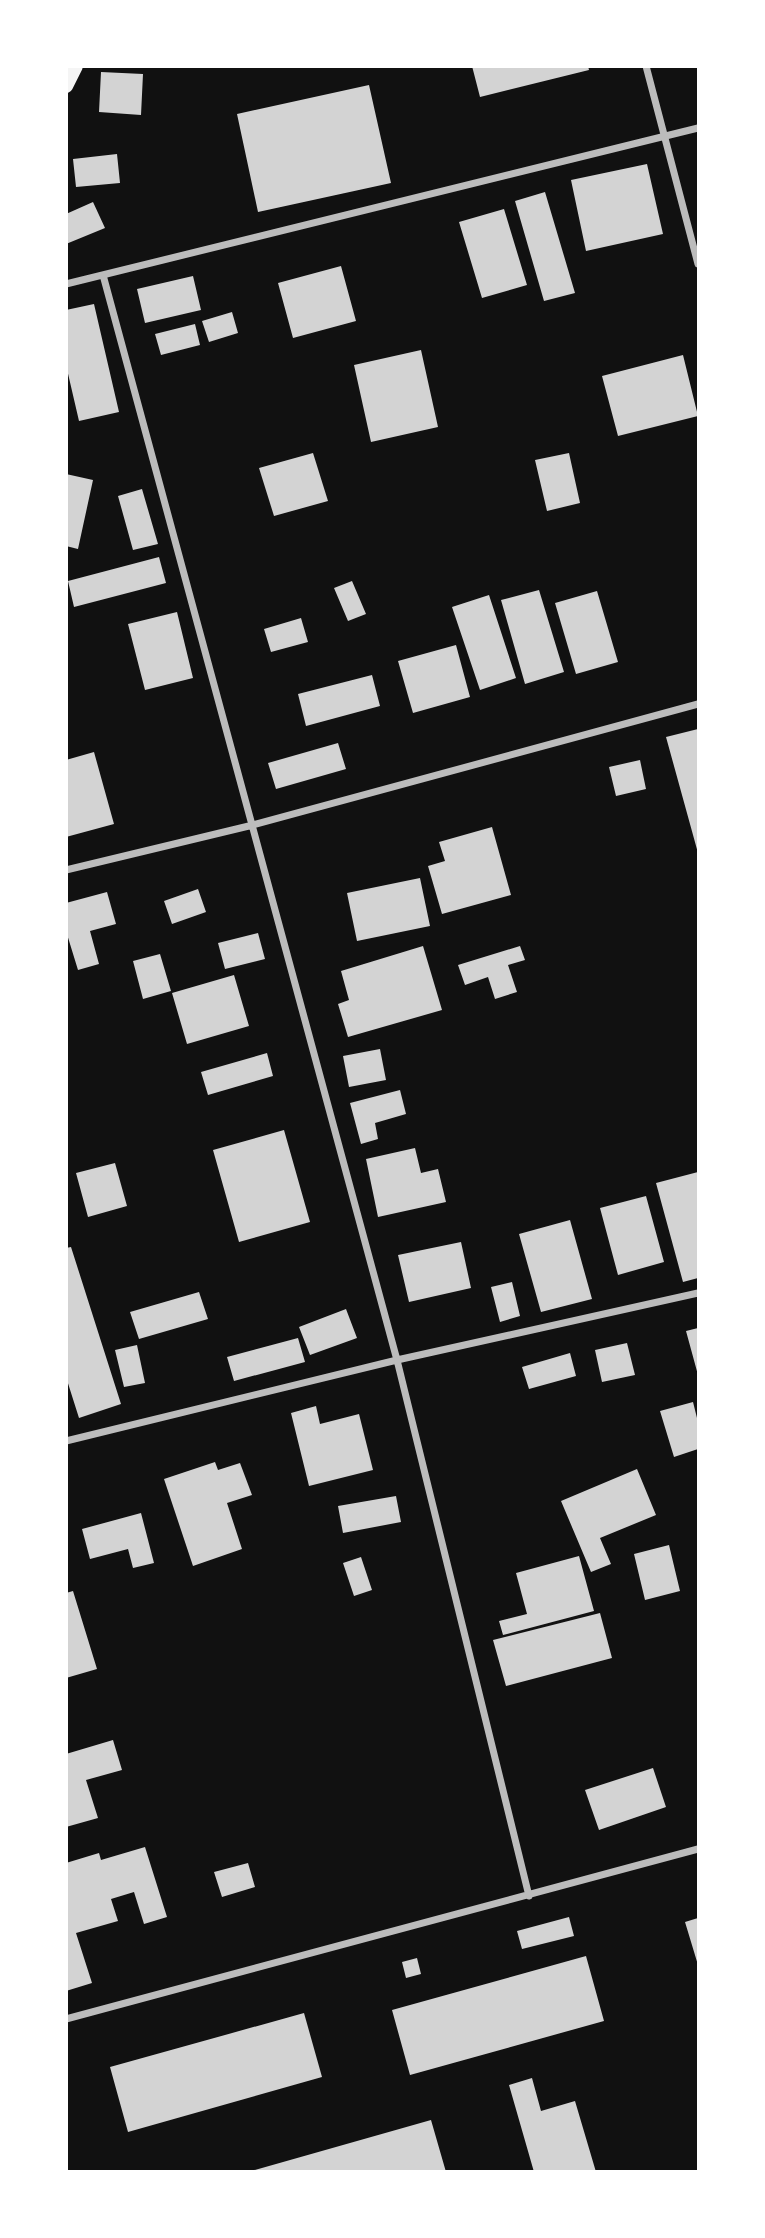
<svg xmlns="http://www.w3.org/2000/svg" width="765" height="2238" font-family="'Golos Text',sans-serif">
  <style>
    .building { fill: #d3d3d3 }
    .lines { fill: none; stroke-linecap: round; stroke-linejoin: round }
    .minor { stroke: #bcbcbc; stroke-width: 7 }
    .secondary { stroke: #f5f5f5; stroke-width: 14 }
  </style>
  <rect width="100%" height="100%" fill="#111"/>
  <path class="building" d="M472,66h116l1,4 -109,27z
    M101,72l42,2 -2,41 -42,-3z
    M369,85l22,98 -133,29 -21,-98z
    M117,154l3,29 -44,4 -3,-28z
    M647,164l16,70 -77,17 -15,-71z
    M545,192l30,101 -31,8 -29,-100z
    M93,202l12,26 -39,16v-30z
    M504,209l23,76 -45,13 -23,-76z
    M341,266l15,55 -63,17 -15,-55z
    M193,276l8,34 -56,13 -8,-34z
    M94,304l25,108 -40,9 -13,-56v-55z
    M232,312l6,21 -29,9 -7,-21z
    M195,324l5,21 -39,10 -6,-21z
    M421,350l17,77 -67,15 -17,-77z
    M683,355l15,61 -80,20 -16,-60z
    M313,453l15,48 -54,15 -15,-48z
    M569,453l11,50 -33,8 -12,-51z
    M66,474l27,6 -15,69 -12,-3z
    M142,489l16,55 -25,6 -15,-54z
    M159,557l7,26 -92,24 -6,-26z
    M352,581l14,33 -18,7 -14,-33z
    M539,590l25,82 -39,12 -24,-84z
    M597,591l21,71 -42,12 -21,-71z
    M489,595l27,83 -36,12 -28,-83z
    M177,612l16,66 -48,12 -17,-66z
    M301,618l7,24 -37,10 -7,-23z
    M456,645l14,52 -57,16 -15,-52z
    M372,675l8,31 -74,20 -8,-32z
    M698,729v124l-32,-116z
    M338,743l8,26 -70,20 -8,-26z
    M94,752l20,72 -48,13v-77z
    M640,760l6,29 -30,7 -7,-29z
    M492,827l19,68 -69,19 -14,-48 17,-5 -6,-19z
    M420,878l10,48 -73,15 -10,-48z
    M198,889l8,23 -34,12 -8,-23z
    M107,892l9,32 -26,7 9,33 -21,6 -12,-39v-28z
    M258,933l7,26 -40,10 -7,-26z
    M423,946l19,64 -94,27 -10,-33 11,-4 -8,-29z
    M520,946l5,14 -17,5 9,27 -22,7 -7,-22 -23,8 -7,-20z
    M160,954l11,37 -28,8 -10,-38z
    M234,975l15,51 -62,18 -15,-51z
    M380,1049l6,31 -37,7 -6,-31z
    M267,1053l6,23 -65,19 -7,-23z
    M400,1090l6,24 -31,9 3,16 -17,5 -11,-41z
    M284,1130l26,92 -71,20 -26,-92z
    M415,1148l6,25 17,-4 8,33 -68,15 -12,-58z
    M115,1163l12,43 -39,11 -12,-44z
    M698,1172v106l-15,4 -27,-99z
    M646,1196l18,66 -46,13 -18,-67z
    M570,1220l22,79 -51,13 -22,-78z
    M461,1242l10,46 -62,14 -11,-47z
    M71,1247l50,157 -42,14 -13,-41v-129z
    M512,1282l8,34 -20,6 -9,-35z
    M199,1292l9,27 -69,20 -9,-27z
    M346,1309l11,29 -47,17 -11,-28z
    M698,1328v47l-12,-44z
    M298,1338l7,24 -71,19 -7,-24z
    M627,1343l8,32 -33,7 -7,-32z
    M137,1345l8,38 -21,4 -9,-37z
    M570,1353l6,23 -47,13 -7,-22z
    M693,1402l5,20v27l-24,8 -14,-46z
    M316,1406l4,18 39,-10 14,56 -64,16 -18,-73z
    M215,1462l3,8 22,-7 12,32 -25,8 15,46 -49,17 -29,-87z
    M637,1469l19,46 -56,23 11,26 -20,8 -30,-71z
    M396,1496l5,26 -58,11 -5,-27z
    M141,1513l13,50 -21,5 -5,-19 -38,10 -8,-30z
    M669,1545l11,46 -35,9 -11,-46z
    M579,1556l15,55 -91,24 -4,-14 28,-7 -11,-41z
    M361,1557l11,33 -18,6 -11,-33z
    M73,1591l24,78 -31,9v-85z
    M600,1613l12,45 -106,28 -13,-46z
    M113,1740l9,30 -36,10 12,38 -32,9v-73z
    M653,1768l13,39 -67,23 -14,-40z
    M145,1847l22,70 -23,7 -10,-32 -23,7 7,22 -42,12 16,50 -26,8v-128l33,-10 2,7z
    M248,1863l7,24 -33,10 -8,-25z
    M569,1917l5,19 -52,13 -5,-18z
    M698,1918v47l-13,-43z
    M586,1956l18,65 -194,54 -18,-65z
    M417,1958l4,16 -15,4 -4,-16z
    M304,2013l18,64 -194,55 -18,-65z
    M532,2078l9,33 34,-10 21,71h-62l-25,-87z
    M431,2120l15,52h-195v-1z"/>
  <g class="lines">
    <path class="minor" d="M646,66l52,198
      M103,275l294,1085 132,536
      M66,284l632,-156
      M66,870l187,-45 445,-121
      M66,1441l331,-81 301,-67
      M66,2019l632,-170"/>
    <path class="secondary" d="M66,86l10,-20"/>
  </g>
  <rect width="765" height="2238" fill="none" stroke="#ffffff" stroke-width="136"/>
</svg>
